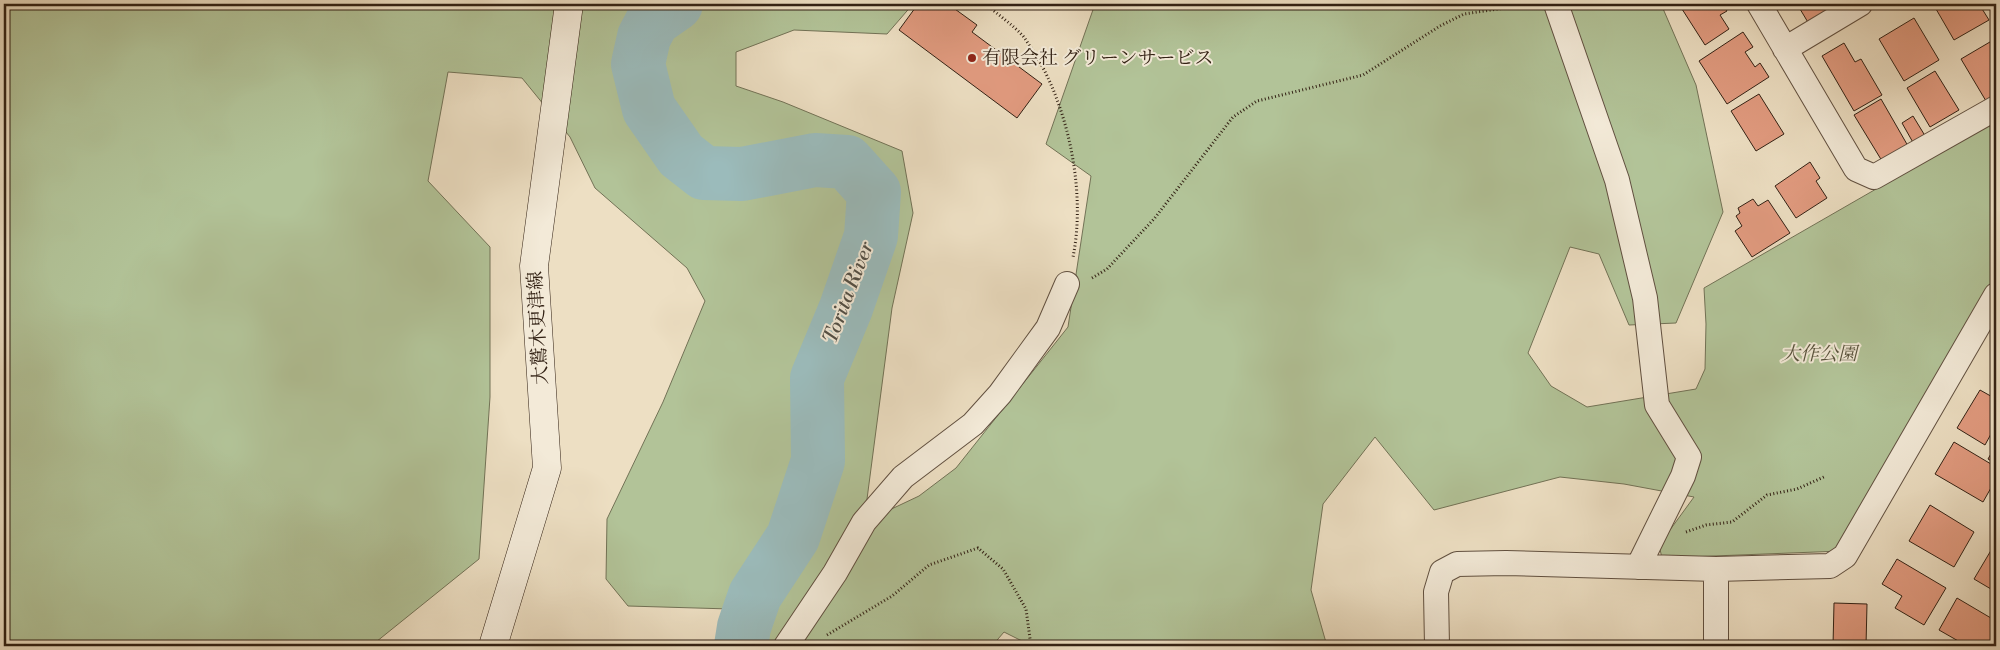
<svg xmlns="http://www.w3.org/2000/svg" width="2000" height="650" font-family="'Libre Bodoni','Noto Serif JP',serif">
  <style>
    .green { fill: #b2c398; stroke: #727256 }
    .lines { fill: none; stroke-linecap: round; stroke-linejoin: round }
    .river { stroke: #9bbbbb; stroke-width: 54 }
    .building { fill: #e29b80; stroke: #322114 }
    .street-casing { stroke: #615040; stroke-width: 26 }
    .secondary-casing { stroke: #322114; stroke-width: 29 }
    .path { stroke: #322114; stroke-width: 3; stroke-dasharray: 1 2.5; stroke-linecap: butt }
    .street { stroke: #f3ead8; stroke-width: 24 }
    .secondary { stroke: #f3ead8; stroke-width: 28 }
    .poi-dot { fill: #8f2418; stroke: #f3ead8; stroke-width: 2 }
    .labels { text-anchor: middle; dominant-baseline: central; stroke-width: 4; stroke-linejoin: round; paint-order: stroke }
    .poi-label { font-size: 19px; fill: #322114; stroke: #f3ead8; text-anchor: start }
    .street-label { font-size: 19px; fill: #322114; stroke: #f3ead8 }
    .park-label { font-size: 19px; font-style: italic; fill: #58523c; stroke: #f3ead8 }
    .water-label { font-size: 20px; font-style: italic; fill: #524f46; stroke: #f3ead8 }
  </style>
  <rect width="100%" height="100%" fill="#eddfc3"/>
  <filter id="stains"><feTurbulence type="fractalNoise" baseFrequency=".004" numOctaves="4"/><feColorMatrix values="0 0 0 0 .2 0 0 0 0 .09 0 0 0 0 .02 0 0 0 .5 -.17"/></filter>
  <radialGradient id="worn" r=".72"><stop offset=".6" stop-color="#630" stop-opacity="0"/><stop offset="1" stop-color="#630" stop-opacity=".3"/></radialGradient>
  <path class="green" d="M4,4h909l-26,30 -93,-4 -58,22v34l47,16 119,49 11,62 -21,95 -28,214 55,-26 37,-28 112,-141 23,-151 -45,-32 49,-140h566l35,81 27,127 -47,111 -47,2 -30,-71 -29,-7 -42,106 23,33 36,21 109,-18 9,-20 1,-45 -2,-36 292,-168v162l-57,92 -97,177 -180,7 -3,-13 35,-48 -70,-13 -64,-7 -126,33 -59,-73 -52,67 -12,86 16,56h-295l-28,-14 -12,14h-258l-4,-37 -102,-3 -22,-27 1,-60 56,-117 42,-101 -18,-33 -92,-80 -25,-51 -48,-59 -74,-6 -20,109 62,66v150l-11,162 -108,87h-367z"/>
  <g class="lines">
    <path class="river" d="M676,4l-23,16 -9,17 -6,27 11,45 32,46 23,18 38,1 73,-14 32,2 27,30 -3,44 -25,72 -29,70 1,83 -25,76 -38,58 -11,32 -3,19"/>
  </g>
  <path class="building" d="M918,4h30l29,21 -5,7 70,52 -25,34 -118,-88z
    M1690,4h33l4,7 -7,4 9,14 -24,16 -23,-36z
    M1797,4h32l4,6 -24,14z
    M1946,4h33l10,16 -35,20 -18,-31z
    M1914,18l25,42 -35,21 -25,-42z
    M1743,32l10,15 -8,5 10,15 5,-4 9,14 -42,27 -28,-43z
    M1995,39l1,3v53l-10,6 -25,-42z
    M1844,43l11,19 6,-3 21,36 -28,16 -32,-55z
    M1935,71l24,39 -29,17 -23,-39z
    M1759,94l25,40 -28,17 -25,-40z
    M1881,99l27,47 -26,15 -28,-46z
    M1913,116l14,23 -12,7 -13,-23z
    M1810,162l10,16 -4,3 11,17 -31,20 -21,-32z
    M1753,199l5,7 10,-6 22,33 -38,24 -17,-26 7,-5 -6,-10 4,-3 -2,-5z
    M1980,390l16,9v38l-5,-3 -6,11 -28,-17z
    M1954,442l42,25v12l-13,23 -48,-28z
    M1996,445v19l-8,-5z
    M1930,505l44,27 -20,35 -45,-26z
    M1993,547l3,2v43l-22,-13z
    M1897,559l49,29 -22,37 -29,-17 7,-12 -20,-12z
    M1957,598l39,23v18l-4,7h-15l-6,-3 -2,3h-2l-28,-16z
    M1834,603l33,1 -1,42h-33z"/>
  <g class="lines">
    <defs>
      <path id="street" d="M1556,4l61,176 28,118 12,107 32,52 -6,19 -45,91
        M1759,4l97,165 18,8 122,-69
        M1785,49l75,-45
        M1716,569v77
        M786,646l49,-73 29,-51 39,-45 70,-53 27,-30 48,-66 19,-44
        M1437,646l-1,-54 6,-20 15,-8 49,-1 210,6 114,-3 15,-10 151,-261"/>
      <path id="secondary" d="M493,646l54,-178 -13,-202 35,-262"/>
    </defs>
    <use href="#street" class="street-casing"/>
    <use href="#secondary" class="secondary-casing"/>
    <path class="path" d="M986,4c12,11 26,20 37,32 4,5 7,11 11,16 35,56 52,141 39,205
      M1092,278l15,-9 47,-50 79,-102 24,-16 106,-26 77,-49 24,-12 67,-10
      M1686,532l20,-7 26,-3 35,-27 30,-6 29,-13
      M827,635l65,-39 37,-31 49,-17 25,21 23,40 5,37"/>
    <use href="#street" class="street"/>
    <use href="#secondary" class="secondary"/>
  </g>
  <circle class="poi-dot" cx="972" cy="58" r="5"/>
  <g class="labels">
    <g class="poi-label">
      <text x="982" y="58">有限会社 グリーンサービス</text>
    </g>
    <g class="street-label">
      <text transform="translate(538 328) rotate(-93)">大鷲木更津線</text>
    </g>
    <g class="park-label">
      <text x="1819" y="354">大作公園</text>
    </g>
    <g class="water-label">
      <text transform="translate(849 293) rotate(-69)">Torita River</text>
    </g>
  </g>
  <rect width="2000" height="650" fill="none" stroke="#eddfc3" stroke-width="20"/>
  <rect x="5" y="5" width="1990" height="640" fill="none" stroke="#322114" stroke-width="2.5"/>
  <rect x="10" y="10" width="1980" height="630" fill="none" stroke="#322114"/>
  <rect width="100%" height="100%" filter="url(#stains)"/>
  <rect width="100%" height="100%" fill="url(#worn)"/>
</svg>
